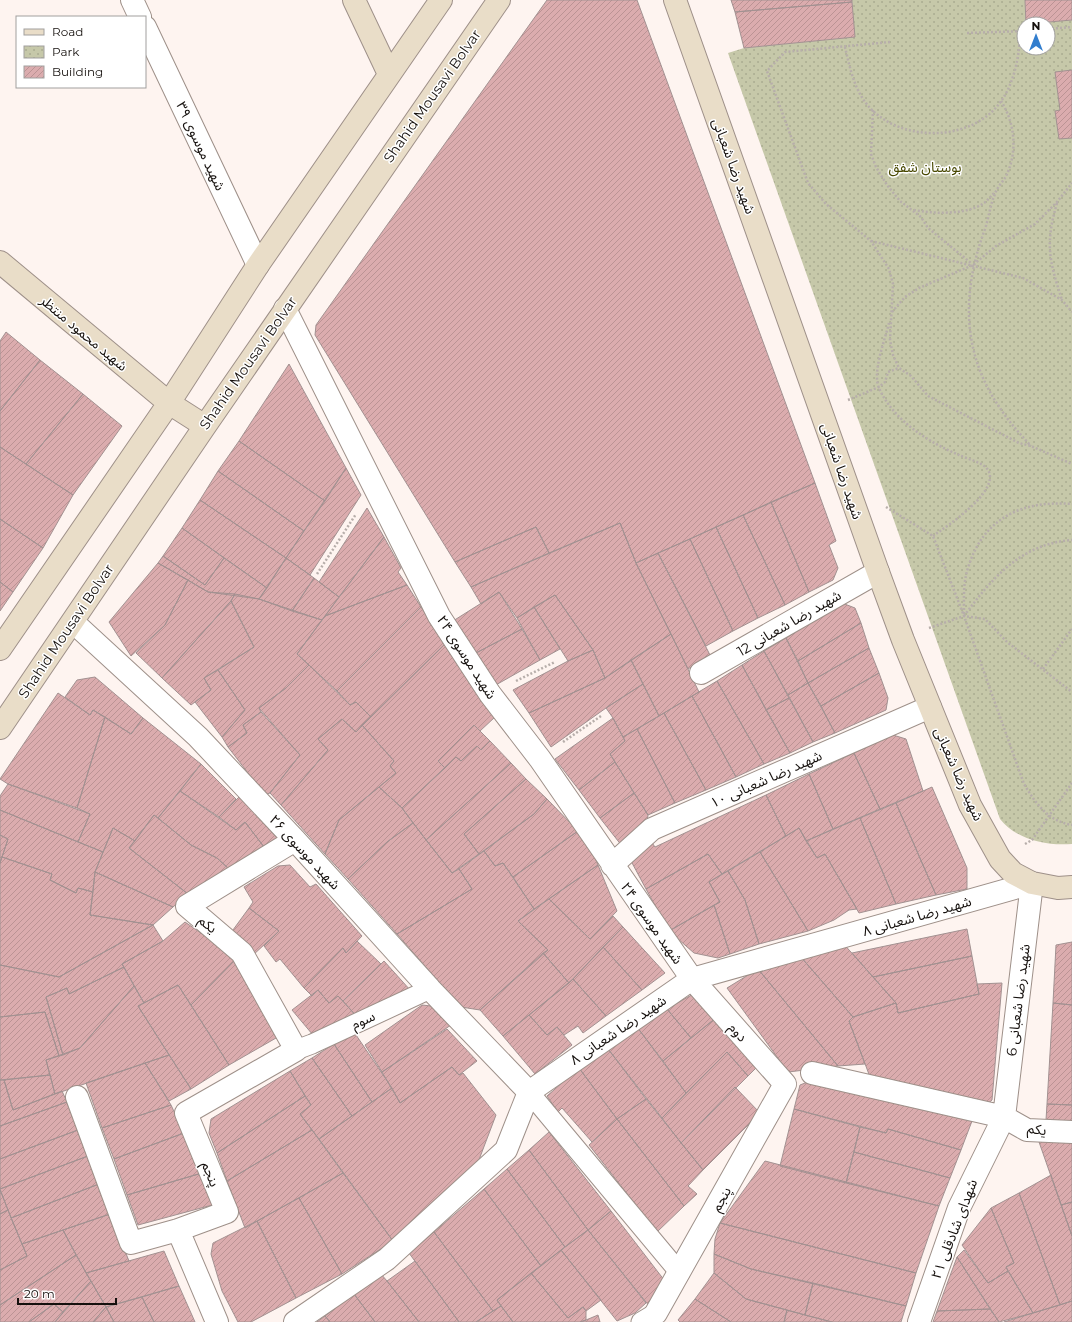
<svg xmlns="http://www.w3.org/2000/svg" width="1072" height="1322" font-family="Montserrat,'Noto Sans Arabic',sans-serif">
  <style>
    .park { fill: url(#park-dots); fill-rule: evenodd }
    .building { fill: url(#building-hatch); stroke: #a29191 }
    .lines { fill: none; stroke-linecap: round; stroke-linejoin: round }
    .lane-casing { stroke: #9e9089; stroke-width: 21 }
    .street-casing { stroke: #9e9089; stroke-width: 24 }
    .secondary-casing { stroke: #9e9089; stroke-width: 24 }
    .path { stroke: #b7aeaa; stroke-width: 2.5; stroke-dasharray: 2 2; stroke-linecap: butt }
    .lane { stroke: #fff; stroke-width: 19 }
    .street { stroke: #fff; stroke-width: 22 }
    .secondary { stroke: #e9ddc8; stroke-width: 22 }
    .labels { text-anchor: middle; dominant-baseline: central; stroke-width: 3; stroke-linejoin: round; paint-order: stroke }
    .street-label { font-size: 14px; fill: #15100d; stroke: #fff }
    .park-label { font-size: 14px; fill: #484800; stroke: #fff }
  </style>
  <defs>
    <pattern id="park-dots" width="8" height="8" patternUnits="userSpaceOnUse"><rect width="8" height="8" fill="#c6c8a9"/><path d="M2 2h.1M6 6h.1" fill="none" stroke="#a9ab90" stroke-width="1.8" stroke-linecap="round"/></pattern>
    <pattern id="building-hatch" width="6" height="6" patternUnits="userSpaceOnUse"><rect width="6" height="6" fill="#dbacae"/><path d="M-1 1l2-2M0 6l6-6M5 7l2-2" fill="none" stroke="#bb9394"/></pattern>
  </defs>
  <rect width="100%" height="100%" fill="#fef4f0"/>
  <path class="park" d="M852,0h173l1,24 46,-4v824c-26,2 -55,-4 -72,-25l-272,-766 16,-5 110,-11zM1024,24h24v24h-24z"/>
  <path class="building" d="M547,0h90l178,483 -179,80 -16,-40 -71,30 -13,-26 -81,35 -140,-227 1,-10z
    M731,0h121v2l-117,10z
    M1025,0h47v20l-46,4z
    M852,2l3,35 -111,11 -9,-36z
    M1072,70v68l-13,1 -4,-28 5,-1 -5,-38z
    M6,332l34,28 -40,51v-70z
    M40,360l43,34 -57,70 -26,-17v-36z
    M289,364l57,104 -21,33 -86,-60z
    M83,394l39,32 -49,69 -47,-31z
    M239,441l86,60 -21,30 -86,-60z
    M0,447l73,48 -30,53 -43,-29z
    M346,468l15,27 -51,80 -24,-17z
    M218,471l86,60 -18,27 -86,-58z
    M815,483l21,58 -7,4 9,23 -5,12 -24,12 -38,-90z
    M200,500l86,58 -19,30 -85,-60z
    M771,502l38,90 -24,13 -42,-90z
    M367,508l17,29 -45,60 -20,-15z
    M743,515l42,90 -27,13 -42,-91z
    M0,519l43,29 -30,44 -13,-10z
    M620,523l16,40 35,71 -66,44 -12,-28 -38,-55 -38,23 -18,-26 -18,12 -10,-17z
    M536,527l13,26 -78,34 -16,-25z
    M716,527l42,91 -25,13 -43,-92z
    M182,528l42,30 -19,27 -42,-29z
    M384,537l17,31 -3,4 9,13 -82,31z
    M690,539l43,92 -27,15 -48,-93z
    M658,553l52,102 -22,14 -52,-106z
    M163,556l42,29 19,-27 43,30 -8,11 -51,-7 -50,-29z
    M286,558l28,20 -22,33 -33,-12z
    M158,563l30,17 -23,45 -34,31 -22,-34z
    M314,578l25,19 -17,23 -30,-9z
    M188,580l20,12 27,2 -4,7 -69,77 -26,-25 29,-28z
    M0,582l13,10 -13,19z
    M407,585l14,22 -84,84 -40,-37 28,-38z
    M499,592l23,37 -48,25 -21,-33z
    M235,594l24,5 63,21 -25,34 12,11 -23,23 -27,20 2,4 -18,13 4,8 -19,14 -6,-10 23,-27 -27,-40 36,-23 -23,-46z
    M555,595l38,55 -25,11 -34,-54z
    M231,601l23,46 -50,31 7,12 -20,15 -29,-27z
    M842,603l13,5 6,15 -63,38 -12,-23z
    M421,607l24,37 -74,73 -15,-15 -6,3 -13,-14z
    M534,607l26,42 -20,11 -23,-42z
    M861,623l8,25 -61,35 -10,-22z
    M522,629l18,31 -46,26 -20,-32z
    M671,634l28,58 -40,24 -28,-56z
    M786,638l22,45 -20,12 -24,-44z
    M445,644l50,73 -15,14 -6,-6 -36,36 7,7 -43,40 -23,-21 17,-14 -6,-7 4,-5 -32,-36z
    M869,648l10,25 -58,33 -13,-23z
    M593,650l12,28 -76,35 -16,-23 55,-29z
    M764,651l25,47 -23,12 -24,-45z
    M631,660l12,24 -37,24 -55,39 -22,-34 76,-35z
    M309,665l41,40 6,-3 15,15 -15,15 -14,-13 -24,20 10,11 -47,55 -11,-12 30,-38 -41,-47 27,-20z
    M742,665l48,88 -26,11 -47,-83z
    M218,670l27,40 -23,27 -27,-35 16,-12 -7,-12z
    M879,673l9,25 -2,12 -51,23 -14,-27z
    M95,677l48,41 -12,16 -38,-24 -3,5 -25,-18 12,-17z
    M717,681l47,83 -28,13 -44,-81z
    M808,683l27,50 -22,9 -25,-47z
    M643,684l16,32 -36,21 -10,-19 -7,-10z
    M58,693l32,22 3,-5 12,7 -28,91 -69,-24 -8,-5z
    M692,696l44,81 -30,13 -42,-77z
    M789,698l24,44 -23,11 -24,-43z
    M261,712l39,43 -30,38 -5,2 -37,-48 19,-14 -4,-8z
    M664,713l42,77 -31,13 -38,-74z
    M105,717l26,17 12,-16 58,46 -43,54 -4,-3 -19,26 -22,-13 -10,24 -25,-10 12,-28 -13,-6z
    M613,718l12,23 -15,13 5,8 -36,28 -24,-31z
    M342,719l14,13 6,-7 32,36 -4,5 6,7 -57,47 -14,34 -44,-49 47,-55 -10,-11z
    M474,725l16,16 -9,9 -4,-4 -16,15 -5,-4 -11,11 -7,-7z
    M637,729l38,74 -27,12 -38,-61 15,-13 -2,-4z
    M893,735l13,4 17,52 -43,18 -26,-56z
    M490,741l21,22 -85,77 -24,-32 54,-51 5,4 16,-15 4,4z
    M854,753l26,56 -47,20 -24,-55z
    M615,762l19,31 -34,25 -21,-28z
    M511,763l15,16 -62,55 15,20 -27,19 -26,-33z
    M201,764l35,35 -17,18 -39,-26z
    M809,774l24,55 -27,12 -7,-13 -13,8 -20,-41z
    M526,779l21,20 -13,15 -55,40 -15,-20z
    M8,784l82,30 -12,28 -78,-32v-14z
    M379,787l23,21 11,15 -26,19 -39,37 -23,-25 14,-34z
    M932,787l35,81v21l-31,6 -40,-92z
    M180,791l56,39 9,-8 19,25 -35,22 -12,-11 -26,-13 -33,-27z
    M634,793l14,22 -1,7 -25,24 -22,-28z
    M241,795l37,44 -14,8 -19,-25 -9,8 -17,-13z
    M766,795l20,41 -64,38 -14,-20 -62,35 -15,-28 19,-21 5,7z
    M547,799l31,32 -65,46 -10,-14 -8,3 -11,-15 50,-37z
    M896,803l40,92 -40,9 -36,-86z
    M0,810l103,42 -8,20 -2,20 -15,-4 -2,5 -26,-13 2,-6 -50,-17 6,-18 -8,-4z
    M154,815l37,30 26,13 12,11 -41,25 -59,-46z
    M860,818l36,86 -37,9 -34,-59 -8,4 -11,-17z
    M413,823l39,50 7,-4 13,20 -75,45 -49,-55 39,-37z
    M113,828l22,13 -6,7 59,46 -15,13 -78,-35z
    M799,828l18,30 8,-4 32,55 -8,1 -15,10 -26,11 -48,-79z
    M578,831l14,20 6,14 -64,44 -21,-32z
    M0,835l8,4 -8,24z
    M484,851l11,15 8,-3 31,46 -16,12 30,29 -68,60 -19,-3 -64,-73 75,-45 -13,-20z
    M760,852l48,79 -49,13 -14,-44 -17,-29z
    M708,854l14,20 -13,8 11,20 -51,29 -23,-42z
    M2,857l50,17 -2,6 26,13 2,-5 15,4 -3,23 63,10 -94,52 -59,-12v-102z
    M290,865l20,22 6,-3 46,52 -16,17 -3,-5 -39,40 -24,-29 -4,3 -12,-16 15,-15 -30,-23 4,-6 -9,-15 34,-21z
    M598,865l19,46 -27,28 -41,-40z
    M728,871l17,29 14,44 -29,10 -16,-49 6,-3 -11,-20z
    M95,872l78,35 -20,18 -63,-10z
    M549,899l41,40 23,-23 10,11 -54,56 -26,-30 5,-3 -30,-29z
    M714,905l16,49 -12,4 -24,-5 -25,-22z
    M249,908l30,23 -27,25 -22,-22z
    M185,922l52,36 -46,47 -13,-20 -34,18 -22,-39 41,-23z
    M153,925l10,16 -41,23 2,3 -55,27 -2,-6 -21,9 17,58 -4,1 -14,-44 -45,5v-52l59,12z
    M623,927l42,46 -23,17 -39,-43z
    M967,929l5,27 -99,21 -21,-24z
    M357,941l24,23 -38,37 -5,-5 -9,7 -11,-13 -6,6 -8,-8 39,-40 3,5z
    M842,942l31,35 23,26 -43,14 -53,-61z
    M1072,942v63l-19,-2 3,-58z
    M603,947l39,43 -36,26 -33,-37z
    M543,953l26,30 -66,53 -23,-26z
    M800,956l53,61 -4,4 16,43 -27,2 -80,-97z
    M972,956l7,38 -81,19 -2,-10 -23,-26z
    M237,958l46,76 -54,31 -38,-60z
    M384,961l27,30 -52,28 -16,-18z
    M124,967l10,19 -54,62 -17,7 -17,-58 21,-9 2,6z
    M758,969l80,97 -50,6 -61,-84z
    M573,979l33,37 -23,17 -5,-7 -14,9 -7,-8 -10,8 -18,-20z
    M1002,983l-10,117 -7,6 -115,-29 -21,-56 4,-4 43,-14 2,10 81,-19 -2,-10z
    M178,985l51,80 -38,24 -53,-83z
    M134,986l10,17 -6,3 31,49 -114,39 -9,-34 34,-12z
    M318,990l11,13 9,-7 21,23 -41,22 -26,-31z
    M695,993l22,24 -26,21 -24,-29z
    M1053,1003l19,2v100l-25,-1z
    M422,1005l9,1 20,19 -69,47 -17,-27z
    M667,1009l24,29 -28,23 -26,-34z
    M45,1012l14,44 -13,4 4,15 -50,5v-63z
    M529,1015l18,20 10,-8 15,18 -37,29 -32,-38z
    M717,1017l43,47 -12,12 -21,-24 -41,41 -23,-32z
    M637,1027l49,66 -24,25 -57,-73z
    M447,1029l30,32 -18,14 -7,-8 -52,36 -18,-31z
    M354,1032l38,56 -20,14 -38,-58z
    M334,1044l38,58 -20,14 -40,-58z
    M605,1045l41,54 -29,20 -38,-51z
    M727,1052l21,24 -67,67 -19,-25z
    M169,1055l22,34 -22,12 -24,-38z
    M312,1058l40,58 -33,23 -19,-25 11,-9 -21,-34z
    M145,1063l26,42 -69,23 -16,-45z
    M452,1067l7,8 4,-2 33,42 -19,50 -84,76 -74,-102 73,-51 8,15z
    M579,1068l38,51 -25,23 -30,-34 -4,4 -11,-16z
    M290,1071l15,25 -88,57 -8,-20 2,-14z
    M50,1075l5,19 -42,16 -9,-30z
    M815,1079l157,42 -11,29 -73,-21 -2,4 -92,-24 6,-24z
    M0,1080h4l9,30 49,-19 5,11 -67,24z
    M735,1087l25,26 -57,57 -22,-27z
    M305,1096l6,9 -11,9 12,16 -85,51 -10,-28z
    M646,1099l57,71 -15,16 9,8 -13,12 -67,-87z
    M67,1102l11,28 -78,29v-33z
    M1047,1104l25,1v16l-26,-1z
    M171,1105l13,28 -70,26 -12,-31z
    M794,1109l66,18 -14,56 -66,-17z
    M617,1119l67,87 -27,26 -68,-87z
    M860,1127l26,6 2,-4 73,21 -11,28 -96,-26z
    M78,1130l10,26 -88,33v-30z
    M312,1130l31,43 -98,55 -18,-47z
    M549,1132l62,79 -23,19 -59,-80z
    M184,1133l18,40 -75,22 -13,-36z
    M1038,1139l34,1v62l-11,3z
    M529,1150l59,80 -23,17 -58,-78z
    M854,1152l96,26 -11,28 -93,-23z
    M88,1156l11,28 -88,34 -11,-29z
    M765,1161l174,45 -23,67 -196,-50z
    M507,1169l58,78 -24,19 -57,-77z
    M202,1173l14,31 -78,21 -11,-30z
    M343,1173l50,68 -51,33 -43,-76z
    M1051,1175l21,61v65l-12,4 -41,-112z
    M99,1184l11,30 -88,30 -11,-26z
    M484,1189l57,77 -44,34 4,6 -8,5 -59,-79z
    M0,1190l8,20 -8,4z
    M1019,1193l41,112 -27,8 -27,-46 8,-4 -23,-55z
    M299,1198l43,76 -46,24 -39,-77z
    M1072,1202v34l-11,-31z
    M991,1208l23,55 -8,4 2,4 -20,12 -26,-38z
    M8,1210l19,46 -27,14v-56z
    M611,1211l57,74 -18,22 -62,-77z
    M110,1214l19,47 -43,12 -23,-43z
    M257,1221l39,77 -45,24h-13l-16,-31 -11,-37 2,-11z
    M720,1223l196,50 -10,33 -155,-37 -37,-15 1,-15z
    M63,1230l13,25 -76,50v-35l27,-14 -5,-12z
    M588,1230l58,73 -11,10 -18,8 -56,-71z
    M434,1232l59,79 -17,11h-17l-50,-69z
    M561,1250l40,50 -15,11 -3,-4 -15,11 -37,-45z
    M964,1250l24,33 20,-12 25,42 -34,9 -42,-65z
    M164,1251l15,35 -73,21 -20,-34z
    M714,1254l37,15 62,14 -8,32 -59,-16 -32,-26z
    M76,1255l15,26 -28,31 -9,-8 -25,18h-29v-17z
    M957,1257l33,52 -53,2z
    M415,1261l44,61h-40l-32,-41z
    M531,1273l37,45 15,-11 3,4v9l-6,2h-67l-16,-22z
    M714,1273l32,26 41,11 -3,12h-53l-36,-23z
    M381,1274l6,7 32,41h-44l-21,-28z
    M91,1281l15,26 -13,15h-38z
    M813,1283l93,23 -5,16h-69l-27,-7z
    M179,1286l16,36h-41l-12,-25z
    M354,1294l21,28h-45l-5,-6z
    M142,1297l12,25h-40l-8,-15z
    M695,1299l36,23h-51l-2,-2z
    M1072,1301v21h-68l29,-9z
    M54,1304l9,8 -8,10h-26z
    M501,1306l12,16h-37l17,-11z
    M106,1307l8,15h-21z
    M990,1309l9,13h-66l4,-11z
    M787,1310l18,5 27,7h-48z
    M598,1315l2,7h-20l6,-2z
    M325,1316l5,6h-13z"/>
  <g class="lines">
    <defs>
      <path id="lane" d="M296,1050l16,-6 118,-55
        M529,1092l151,181
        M641,1322l15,-9"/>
      <path id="street" d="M132,0l8,17
        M145,27l113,238
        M285,309l154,307 51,78 50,65 152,220 93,105 -129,229
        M73,622l125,115 97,103 135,149 99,103
        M701,673l177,-101
        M612,865l40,-36 278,-122
        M812,1073l192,44 23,13 45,2
        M77,1097l54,146 47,-13
        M217,1322l-39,-92 49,-18 -41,-99 110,-63 -54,-97 -55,-47 108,-66
        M295,1322l92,-63 119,-109 23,-58 163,-113 340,-96 -28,234 -45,91 -40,114"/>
      <path id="secondary" d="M354,0l35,74
        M675,0l203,572 25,68 67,165 30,54 13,14 19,10 26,5 14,-1
        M0,262l169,141 36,23
        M0,649l169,-246 89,-138 183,-265
        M0,728l205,-302 294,-426"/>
    </defs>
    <use href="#lane" class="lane-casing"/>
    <use href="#street" class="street-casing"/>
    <use href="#secondary" class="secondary-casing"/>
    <path class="path" d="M1048,29l24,-2
      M967,33l57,-2
      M890,42l-105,10 -18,19 41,112 18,21 45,37 18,28 4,15 -3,56 3,15 6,13 12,8 17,20 91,47 12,3 41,18
      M845,47c4,17 8,37 18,52 28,43 104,46 136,5 15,-19 21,-49 21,-73
      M1001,101c14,22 17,51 5,75 -3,6 -9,11 -11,18 -5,11 -6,23 -10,35 -23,62 -24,123 15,179 9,14 20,26 31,38
      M873,110l-2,44 5,13 11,18 13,16 21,16 7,11 43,35
      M1057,203c-12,41 -8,57 5,97
      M914,210c19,4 53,5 70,-7 4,-3 7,-7 11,-11
      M871,241l152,37 39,22 10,12
      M892,312l13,-15 14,-9 54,-23 23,-19 39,-22 22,-22 15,-19
      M889,323c-4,17 -17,49 -10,65 14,32 49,54 80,67 8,4 24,7 29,15 13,21 -41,56 -55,66
      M848,400l31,-13 6,-5 3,-10 11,-4
      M886,507l47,29 31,80 60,168c12,20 24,37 48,41
      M317,574l39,-60
      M964,614c0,-16 -1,-31 4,-46 15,-50 54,-68 104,-64
      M964,616c29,-39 57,-72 108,-76
      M929,628l35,-12 21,3 22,23 65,50
      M1043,669l29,-40
      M516,681l39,-19
      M563,742l38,-26
      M1025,844l7,-4 40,-57"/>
    <use href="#lane" class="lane"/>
    <use href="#street" class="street"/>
    <use href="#secondary" class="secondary"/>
  </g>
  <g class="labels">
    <g class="street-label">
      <text transform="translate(432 96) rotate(-55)">Shahid Mousavi Bolvar</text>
      <text transform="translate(201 146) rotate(65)">شهید موسوی ۳۹</text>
      <text transform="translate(734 166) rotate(70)">شهید رضا شعبانی</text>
      <text transform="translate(84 333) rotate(40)">شهید محمود منتظر</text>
      <text transform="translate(248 363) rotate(-55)">Shahid Mousavi Bolvar</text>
      <text transform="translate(842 471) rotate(71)">شهید رضا شعبانی</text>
      <text transform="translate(789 623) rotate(-30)">شهید رضا شعبانی 12</text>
      <text transform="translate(66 631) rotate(-56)">Shahid Mousavi Bolvar</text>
      <text transform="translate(467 657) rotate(57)">شهید موسوی ۲۴</text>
      <text transform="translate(959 774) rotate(66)">شهید رضا شعبانی</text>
      <text transform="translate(766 779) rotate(-24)">شهید رضا شعبانی ۱۰</text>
      <text transform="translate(305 852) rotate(47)">شهید موسوی ۲۶</text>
      <text transform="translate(917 916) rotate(-16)">شهید رضا شعبانی ۸</text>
      <text transform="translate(652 923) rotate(55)">شهید موسوی ۲۴</text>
      <text transform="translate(208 924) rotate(40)">یکم</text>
      <text transform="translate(1018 1000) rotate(-83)">شهید رضا شعبانی 6</text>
      <text transform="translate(363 1020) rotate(-25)">سوم</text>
      <text transform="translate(618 1030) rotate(-34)">شهید رضا شعبانی ۸</text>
      <text transform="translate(738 1032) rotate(48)">دوم</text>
      <text transform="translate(1037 1129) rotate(8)">یکم</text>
      <text transform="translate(211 1174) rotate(68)">پنجم</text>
      <text transform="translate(721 1199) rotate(-61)">پنجم</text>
      <text transform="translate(954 1229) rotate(-69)">شهدای شادقلی ۲۱</text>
    </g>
    <g class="park-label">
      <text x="925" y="167">بوستان شفق</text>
    </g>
  </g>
  <rect x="16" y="16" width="130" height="72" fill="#ffffff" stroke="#a19f9e"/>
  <rect x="24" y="29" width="20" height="6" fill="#e9ddc8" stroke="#a19f9e"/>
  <text x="52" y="36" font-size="12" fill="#15100d">Road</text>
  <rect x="24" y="46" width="20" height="12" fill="url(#park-dots)" stroke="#a19f9e"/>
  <text x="52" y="56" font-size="12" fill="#15100d">Park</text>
  <rect x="24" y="66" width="20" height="12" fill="url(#building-hatch)" stroke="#a19f9e"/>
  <text x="52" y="76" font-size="12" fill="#15100d">Building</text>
  <g transform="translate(1036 36)"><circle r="19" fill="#ffffff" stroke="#a19f9e"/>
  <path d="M0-3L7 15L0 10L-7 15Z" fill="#327ece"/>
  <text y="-6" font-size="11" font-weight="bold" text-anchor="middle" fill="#15100d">N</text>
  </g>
  <path d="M18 1298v6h98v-6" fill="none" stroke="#15100d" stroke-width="2"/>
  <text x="24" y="1298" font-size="12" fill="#15100d" stroke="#ffffff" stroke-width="3" paint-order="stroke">20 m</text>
</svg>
